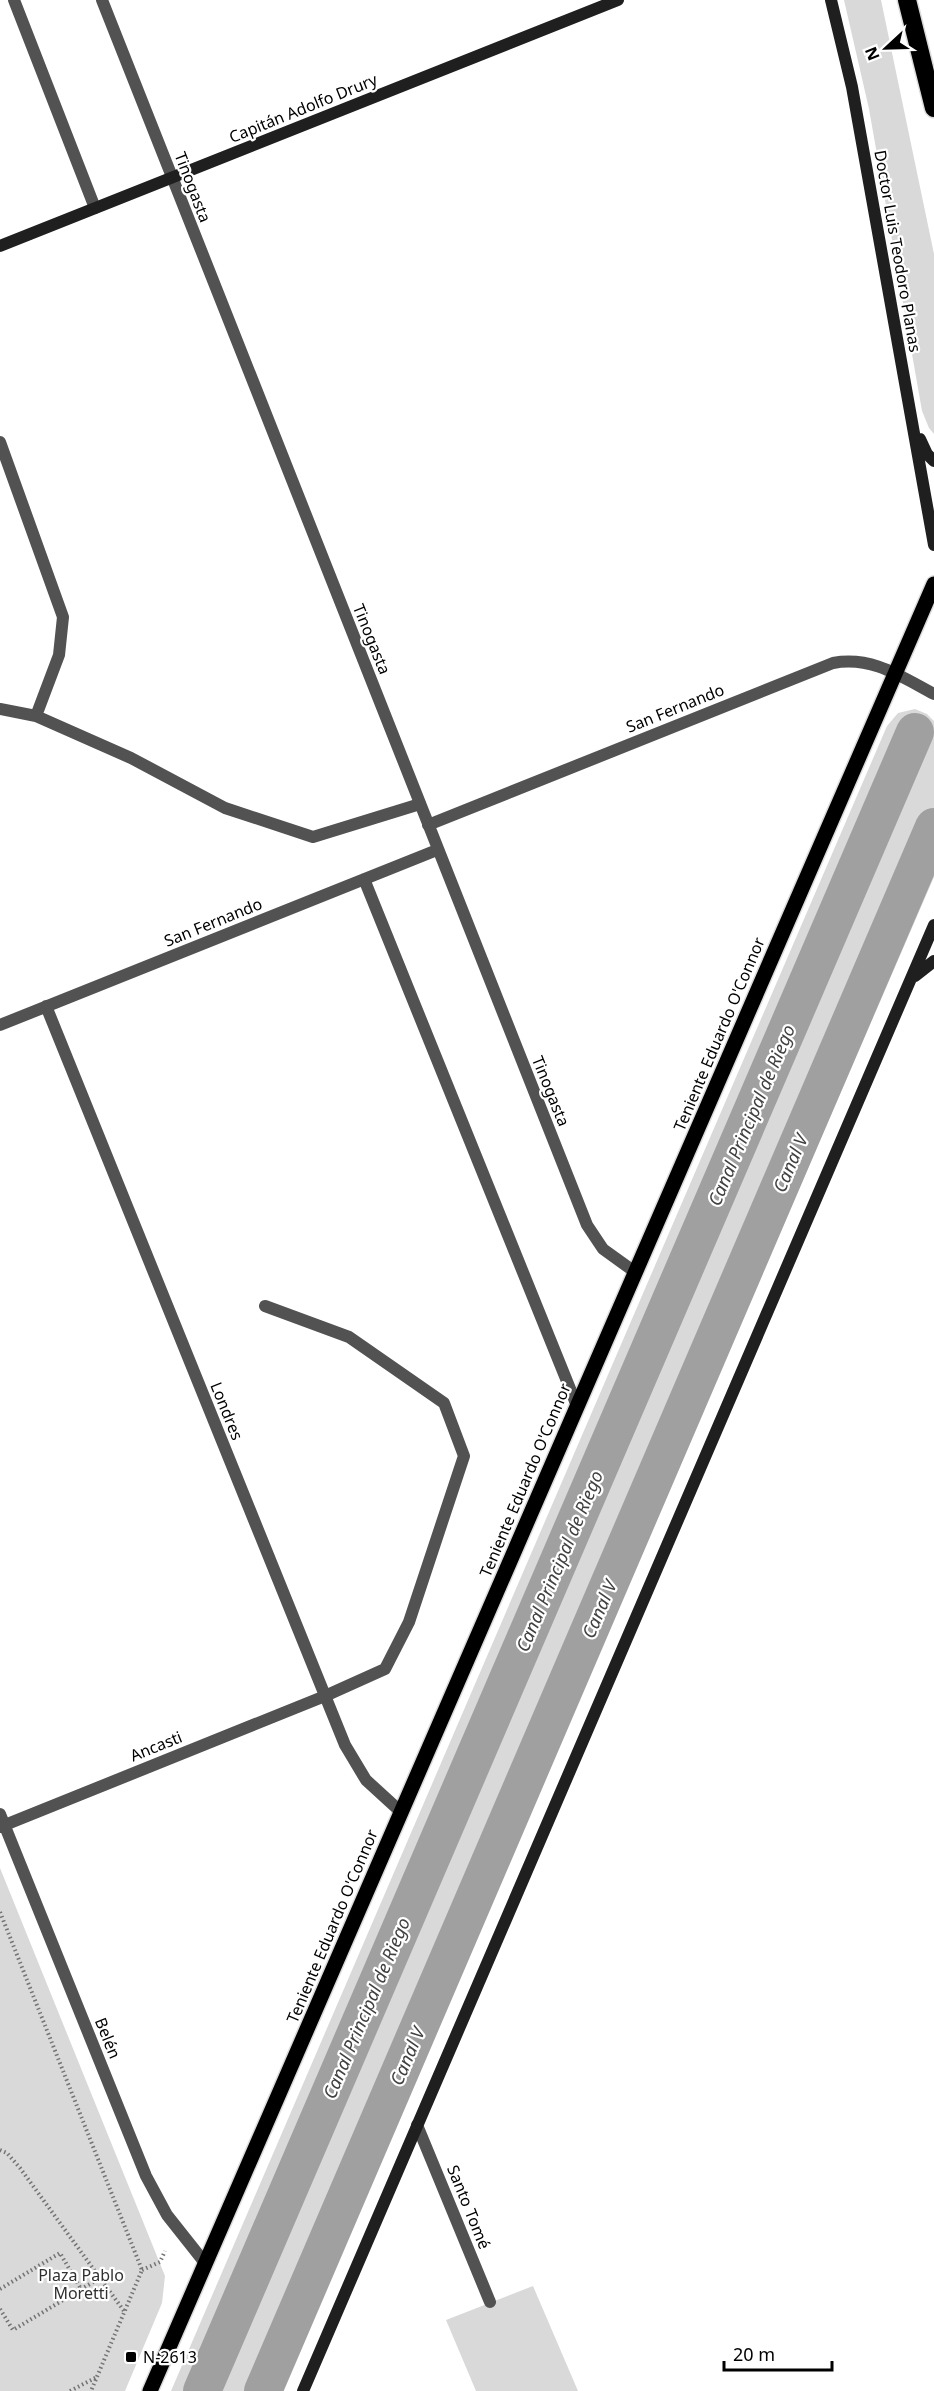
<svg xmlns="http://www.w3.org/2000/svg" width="934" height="2391" font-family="'Noto Sans',sans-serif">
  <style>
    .green { fill: #d9d9d9 }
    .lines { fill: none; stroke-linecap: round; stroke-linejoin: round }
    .canal { stroke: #a0a0a0; stroke-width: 38 }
    .primary-casing { stroke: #dbdbdb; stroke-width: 18 }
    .highway-casing { stroke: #dbdbdb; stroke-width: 21 }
    .path { stroke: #747474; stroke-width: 4; stroke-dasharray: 1.5 3; stroke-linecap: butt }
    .lane { stroke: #525252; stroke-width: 12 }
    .street { stroke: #525252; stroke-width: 12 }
    .secondary { stroke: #1f1f1f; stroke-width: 12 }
    .primary { stroke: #000; stroke-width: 15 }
    .highway { stroke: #000; stroke-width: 18 }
    .poi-dot { fill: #000; stroke: #fff; stroke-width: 2 }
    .labels { text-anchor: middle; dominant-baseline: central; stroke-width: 4.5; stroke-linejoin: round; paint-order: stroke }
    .street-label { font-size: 16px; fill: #000; stroke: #fff }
    .park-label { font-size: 16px; fill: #303030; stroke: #fff }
    .poi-label { font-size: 16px; fill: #000; stroke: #fff; text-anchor: start }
    .water-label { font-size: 18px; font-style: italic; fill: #414141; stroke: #fff }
  </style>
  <rect width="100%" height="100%" fill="#fff"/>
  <path class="green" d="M844,0h37l53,254v180l-5,-6 -7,-17 -53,-302z
    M915,709l12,5 7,7v156l-655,1514h-108l716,-1665 11,-13z
    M0,1868l165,408 -3,27 -37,88h-125z
    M533,2286l45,105h-102l-30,-71z"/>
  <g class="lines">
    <path class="canal" d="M202,2391l713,-1659
      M263,2391l671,-1564"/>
    <defs>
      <path id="primary" d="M150,2391l784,-1807"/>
      <path id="highway" d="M907,0l27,108"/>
    </defs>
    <use href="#primary" class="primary-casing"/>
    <use href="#highway" class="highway-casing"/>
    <path class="path" d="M0,1912l142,358 -51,121
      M0,2150l7,3 13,15 104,143
      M142,2270l18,-8 5,-11
      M0,2289l60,-36 21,36
      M0,2309l13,21 87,-52
      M70,2391l27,-14"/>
    <path class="lane" d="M0,442l63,175 -4,38 -23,61
      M0,709l36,7 95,42 94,50 88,29 107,-33
      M265,1306l84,31 95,66 20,53 -55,166 -24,47 -60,27"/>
    <path class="street" d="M14,0l81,208
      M102,0l485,1225 16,24 32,23
      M428,825l405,-162c39,-7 67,13 101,31
      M364,879l213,527
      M46,1006l299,739 21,35 35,32
      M0,1025l437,-175
      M0,1814l146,362 21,39 38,48
      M0,1827l325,-131
      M417,2125l73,177"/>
    <path class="secondary" d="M831,0l21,87 82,458
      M0,246l618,-246
      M920,439l7,15 7,7
      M915,976l19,-15
      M303,2391l631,-1466"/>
    <use href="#primary" class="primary"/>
    <use href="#highway" class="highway"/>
  </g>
  <rect class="poi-dot" x="125" y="2351" width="12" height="12" rx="3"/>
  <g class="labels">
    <g class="street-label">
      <text transform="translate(303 108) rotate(-22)">Capitán Adolfo Drury</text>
      <text transform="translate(193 187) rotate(69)">Tinogasta</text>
      <text transform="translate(898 251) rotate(80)">Doctor Luis Teodoro Planas</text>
      <text transform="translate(372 639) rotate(68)">Tinogasta</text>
      <text transform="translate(675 708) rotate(-22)">San Fernando</text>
      <text transform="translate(213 922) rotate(-22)">San Fernando</text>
      <text transform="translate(719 1034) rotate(-67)">Teniente Eduardo O'Connor</text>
      <text transform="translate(551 1091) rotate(68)">Tinogasta</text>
      <text transform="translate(227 1411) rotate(68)">Londres</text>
      <text transform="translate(525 1480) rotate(-67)">Teniente Eduardo O'Connor</text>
      <text transform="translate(156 1746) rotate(-22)">Ancasti</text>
      <text transform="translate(332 1926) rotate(-67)">Teniente Eduardo O'Connor</text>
      <text transform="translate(108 2038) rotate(68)">Belén</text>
      <text transform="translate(469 2207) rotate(68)">Santo Tomé</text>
    </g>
    <g class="park-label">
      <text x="81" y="2275">Plaza Pablo<tspan x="81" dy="18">Moretti</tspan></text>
    </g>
    <g class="poi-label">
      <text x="143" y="2357">N-2613</text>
    </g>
    <g class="water-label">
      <text transform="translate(751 1115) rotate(-67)">Canal Principal de Riego</text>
      <text transform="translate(790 1163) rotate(-67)">Canal V</text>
      <text transform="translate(559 1561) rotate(-67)">Canal Principal de Riego</text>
      <text transform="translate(599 1609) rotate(-67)">Canal V</text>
      <text transform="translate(366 2008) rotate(-67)">Canal Principal de Riego</text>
      <text transform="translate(407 2056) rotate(-67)">Canal V</text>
    </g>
  </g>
  <g transform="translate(886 48) rotate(248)" stroke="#ffffff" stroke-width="4.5" paint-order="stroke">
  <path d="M0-4.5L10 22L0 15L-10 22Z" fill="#000000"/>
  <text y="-9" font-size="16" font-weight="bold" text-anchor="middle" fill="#000000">N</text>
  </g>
  <path d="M724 2361v9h108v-9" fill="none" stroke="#000000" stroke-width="3"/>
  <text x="733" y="2361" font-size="18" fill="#000000" stroke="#ffffff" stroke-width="4.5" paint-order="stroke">20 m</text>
</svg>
